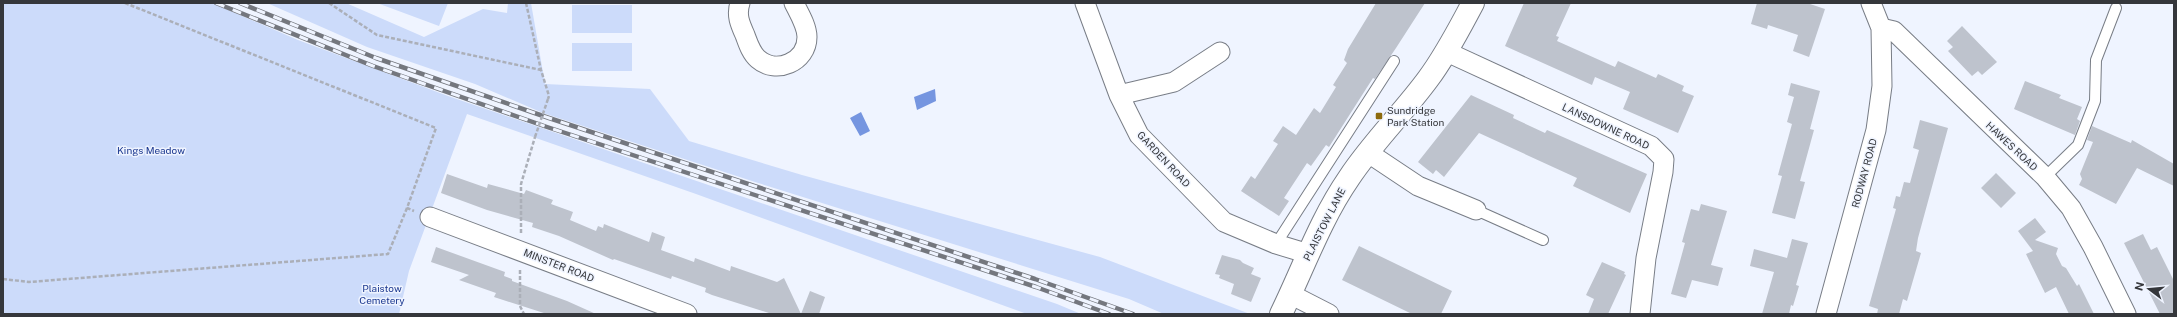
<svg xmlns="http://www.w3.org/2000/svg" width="2177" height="317" font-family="'Public Sans',sans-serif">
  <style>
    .green { fill: #ccdbfa }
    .water { fill: #7595e0 }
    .building { fill: #bec3cd }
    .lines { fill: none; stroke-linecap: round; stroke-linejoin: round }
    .lane-casing { stroke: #787d86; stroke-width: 12 }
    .street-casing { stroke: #787d86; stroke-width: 21 }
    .secondary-casing { stroke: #787d86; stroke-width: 24 }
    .path { stroke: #abafb8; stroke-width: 2.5; stroke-dasharray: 4 2; stroke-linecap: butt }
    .lane { stroke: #fff; stroke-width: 10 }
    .street { stroke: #fff; stroke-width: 19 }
    .secondary { stroke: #fff; stroke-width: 22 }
    .rail-casing { stroke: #74777e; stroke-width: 4.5 }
    .rail { stroke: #eff4ff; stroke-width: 3; stroke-dasharray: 9; stroke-linecap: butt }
    .path-bridge { stroke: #abafb8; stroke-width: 2.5; stroke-dasharray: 4 2; stroke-linecap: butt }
    .poi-dot { fill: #8d6b0d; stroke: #eff4ff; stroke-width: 1.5 }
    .labels { text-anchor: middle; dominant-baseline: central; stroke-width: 3; stroke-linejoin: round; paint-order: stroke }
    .poi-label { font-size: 10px; fill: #35373b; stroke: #eff4ff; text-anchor: start }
    .street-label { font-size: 10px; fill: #35373b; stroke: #eff4ff }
    .park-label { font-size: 10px; fill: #1c3990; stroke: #eff4ff }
  </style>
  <rect width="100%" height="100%" fill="#eff4ff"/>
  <path class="green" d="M3,3h209l86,37 150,56 609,208 24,10h-54l-331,-120 -229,-80 -58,157 -10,43h-396z
    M267,3h79l78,34 59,-28 24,4 1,-10h23l14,81 105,5 39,52 113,34 298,82 150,57h-86l-35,-15 -374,-117 -212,-69 -68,-29 -108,-37z
    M377,3h71l-9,23z
    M572,5h60v28h-60z
    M572,43h60v28h-60z"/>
  <path class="water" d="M935,89l1,12 -19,9 -3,-13z
    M861,112l9,19 -10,5 -10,-18z"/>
  <path class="building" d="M1376,3h49l-29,45 -21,31 -2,-1 -44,69 -3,-2 -15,21 -4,-3 -23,35 5,3 -10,15 -38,-25 10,-15 4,3 23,-35 -5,-3 10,-15 13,9 18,-27 6,5 16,-26 -3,-2 14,-22 -3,-3 4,-11z
    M1524,3h47l-15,33 3,1 -2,4 58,26 3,-6 38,17 2,-4 26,12 -2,5 12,5 -16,37 -55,-24 7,-17 -35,-15 -3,8 -87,-39z
    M1757,3h50l18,6 -16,48 -16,-6 5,-16 -30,-10 -1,4 -16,-5z
    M1962,26l35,36 -15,13 -4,-4 -6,5 -24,-25 5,-4 -6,-6z
    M2025,81l36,14 -2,3 23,9 -5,12 3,2 -5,14 -61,-26z
    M1791,83l29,8 -10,38 4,1 -14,51 5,1 -10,37 -23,-6 10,-37 -4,-1 14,-51 -5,-2 7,-25 -6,-2z
    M1471,95l43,20 -1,3 32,15 2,-3 100,44 -17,39 -57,-27 4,-8 -98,-45 -35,44 -8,-7 -3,4 -15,-12z
    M1920,120l28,8 -30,110 -2,13 5,2 -14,48 -4,-2 -4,15h-22l1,-5 -9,-3 27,-97 -3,-1 3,-12 4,1 4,-15 6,1 9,-33 -6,-2z
    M2092,126l39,17 1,-3 42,24v22l-37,-18 -21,36 -37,-19 3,-6 -2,-5 13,-32 -6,-2z
    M1996,173l20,20 -15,15 -20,-20z
    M447,174l40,14 1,-4 36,10 2,-4 27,10 -2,4 22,8 -3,8 26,11 2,-5 5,2 1,-4 45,18 3,-10 13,5 -4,13 33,12 1,-4 35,13 1,-5 46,16 7,-4 17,36h-29l-60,-19 -7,-3 1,-4 -34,-12 -1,3 -57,-20 -1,1 -54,-24 -27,-9 1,-4 -46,-13 -46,-17z
    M1701,204l26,7 -16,54 12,3 -5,18 -26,-6 -6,18 -15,-4 14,-51 -3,-1 9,-33 8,2z
    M2035,218l11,14 -11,8 23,8 -2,6 6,12 4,2 11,18 2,-2 15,30h-25l-13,-27 -11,6 -19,-39 7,-3 -15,-20z
    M2143,234l8,16 6,-3 17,34v33h-14l-36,-71z
    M1792,239l16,4 -12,42 3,1 -6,20 -2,-1 -2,9h-27l12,-42 -24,-6 4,-17 33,9z
    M1359,246l93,45 -11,23h-29l-70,-34z
    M436,247l69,25 -1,4 8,3v2l55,20 29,13h-49l-53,-17 2,-4 -37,-13 10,-5 -38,-13z
    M1222,255l18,5 3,3 11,5 -3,6 10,4 -10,24 -20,-8 3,-10 -15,-6 1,-3 -5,-1z
    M1602,262l23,10 -1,2 2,1 -18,39h-20l6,-15 -8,-4z
    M810,291l15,6 -6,17h-18z"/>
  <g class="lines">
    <defs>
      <path id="lane" d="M2045,177l33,-32 17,-44 1,-41 20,-52
        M1476,210l67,30
        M1276,244l118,-183"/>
      <path id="street" d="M740,3c-4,12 0,21 5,32 3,8 6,18 13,24 18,16 49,3 49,-22 0,-11 -8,-24 -13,-34
        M1085,3l34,92 20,40 85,87 52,22 33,10
        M1871,3l10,25 13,3 151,146 26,31 22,39 33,67
        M1447,52l204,94 13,13 -1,13 -17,86 -6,56
        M1119,95l55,-13 46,-30
        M1367,152l51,34 58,24
        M430,217l257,97
        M1290,294l39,20
        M1826,314l50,-184 6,-44 -1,-58"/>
      <path id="secondary" d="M1281,314c22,-45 39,-94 68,-136 23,-35 54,-65 79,-99 18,-24 31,-50 45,-76"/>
    </defs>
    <use href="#lane" class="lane-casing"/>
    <use href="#street" class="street-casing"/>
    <use href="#secondary" class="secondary-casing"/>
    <path class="path" d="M125,3l311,125 -29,80 7,3
      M329,3l48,32 164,35
      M526,3l15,67 8,26 -1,3
      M521,233v-49l14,-47
      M520,270v36l4,8
      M3,279l26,3 359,-28 19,-46"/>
    <use href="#lane" class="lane"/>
    <use href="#street" class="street"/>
    <use href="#secondary" class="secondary"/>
    <defs>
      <path id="rail" d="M216,3l157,63 174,61 489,160 73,27
        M240,3l136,55 173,60 486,161 98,35"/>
    </defs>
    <use href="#rail" class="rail-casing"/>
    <use href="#rail" class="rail"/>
    <path class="path-bridge" d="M535,137l13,-38"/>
  </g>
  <rect class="poi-dot" x="1375" y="112" width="8" height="8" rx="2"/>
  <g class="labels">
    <g class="poi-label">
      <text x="1387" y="110">Sundridge<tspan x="1387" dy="12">Park Station</tspan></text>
    </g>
    <g class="street-label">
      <text transform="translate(1606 126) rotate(25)">LANSDOWNE ROAD</text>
      <text transform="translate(2012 146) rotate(43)">HAWES ROAD</text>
      <text transform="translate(1164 159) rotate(47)">GARDEN ROAD</text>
      <text transform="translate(1864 173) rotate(-75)">RODWAY ROAD</text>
      <text transform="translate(1324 224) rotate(-63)">PLAISTOW LANE</text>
      <text transform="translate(559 265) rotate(21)">MINSTER ROAD</text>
    </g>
    <g class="park-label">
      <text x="151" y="150">Kings Meadow</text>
      <text x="382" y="288">Plaistow<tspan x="382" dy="12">Cemetery</tspan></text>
    </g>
  </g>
  <rect width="2177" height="317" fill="none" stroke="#35373b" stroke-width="8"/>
  <g transform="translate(2149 289) rotate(286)" stroke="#eff4ff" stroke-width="3" paint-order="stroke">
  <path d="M0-3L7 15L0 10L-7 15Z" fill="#35373b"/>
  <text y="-6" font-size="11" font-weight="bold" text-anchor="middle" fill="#35373b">N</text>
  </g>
</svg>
